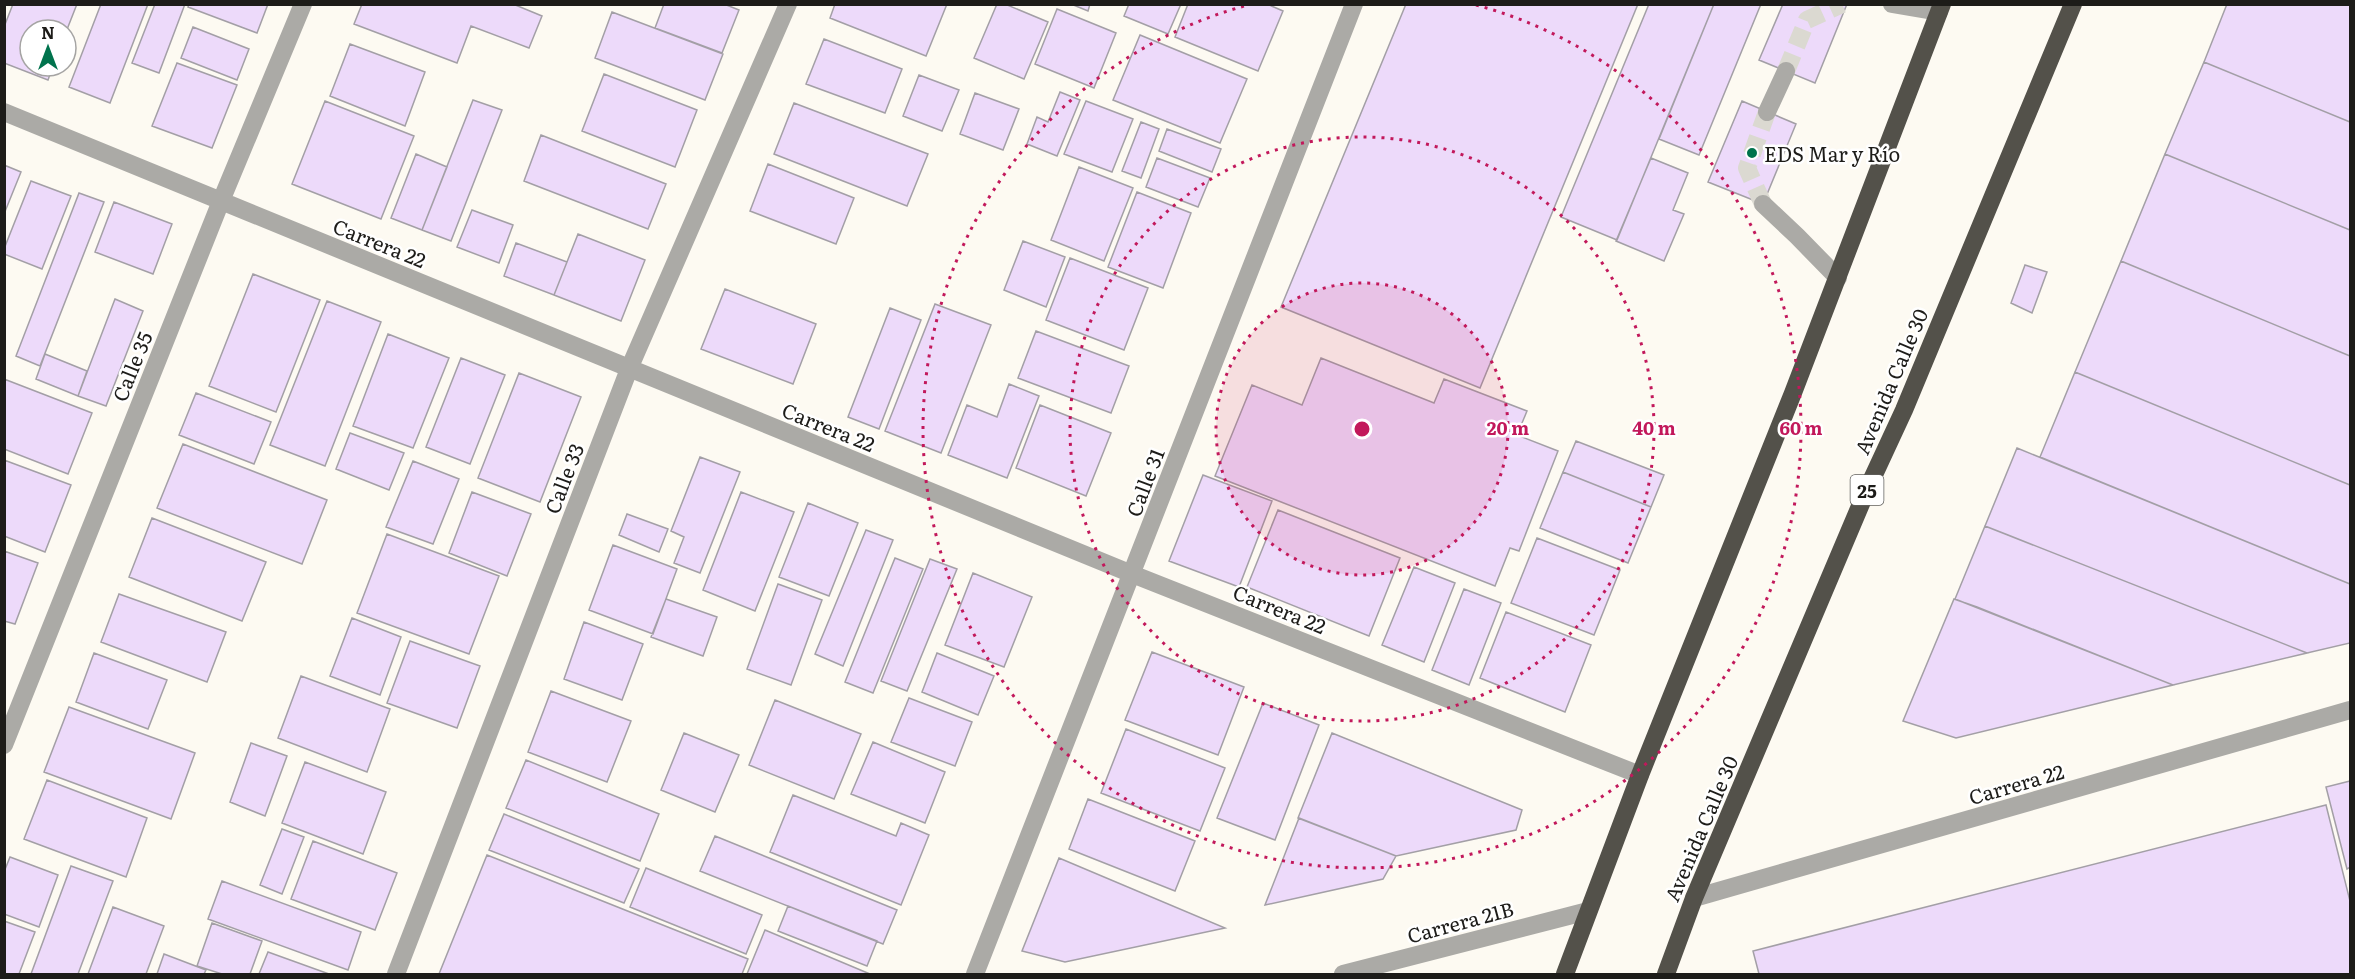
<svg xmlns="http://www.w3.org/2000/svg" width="2355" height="979" font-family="Literata,serif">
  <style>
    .building { fill: #eddafa; stroke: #a39fa6; stroke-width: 1.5 }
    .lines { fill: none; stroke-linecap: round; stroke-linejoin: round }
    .minor-tunnel { stroke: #dbd9d1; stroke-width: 18; stroke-dasharray: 18 9; stroke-linecap: butt }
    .minor { stroke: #abaaa6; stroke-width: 18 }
    .highway { stroke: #53514a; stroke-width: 18 }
    .ring { fill: none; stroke: #c2185b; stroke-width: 3; stroke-dasharray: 3 6 }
    .poi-dot { fill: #00734d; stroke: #fff; stroke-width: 2 }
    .labels { text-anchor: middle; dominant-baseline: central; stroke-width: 5; stroke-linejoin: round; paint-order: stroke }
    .shield { fill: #fff; stroke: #61605e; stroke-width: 1.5 }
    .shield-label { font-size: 18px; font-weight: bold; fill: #1d1c19 }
    .poi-label { font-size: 20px; fill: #1d1c19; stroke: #fff; text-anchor: start }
    .street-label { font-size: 20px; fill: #1d1c19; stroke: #fff }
    .centre { fill: #c2185b; stroke: #fff; stroke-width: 3 }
    .ring-label { font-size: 18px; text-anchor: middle; font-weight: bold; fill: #c2185b; stroke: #fff; stroke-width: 5; stroke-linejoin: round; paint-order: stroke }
  </style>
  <rect width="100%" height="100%" fill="#fdfaf2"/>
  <path class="building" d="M13,4h64l-11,28v-2h-36v36h23l-5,14 -44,-17v-36z
    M101,4h47l-38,99 -41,-16z
    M155,4h30l-26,69 -27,-10z
    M189,4h79l-11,29 -69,-26z
    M362,4h151l29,12 -13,32 -58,-22 -14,37 -103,-39z
    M664,4h60l15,6 -17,43 -67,-25z
    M835,4h112l-21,52 -96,-38z
    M997,4h8l43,18 -24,57 -50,-21z
    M1071,4h19l-2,7z
    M1129,4h52l-13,30 -44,-18z
    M1188,4h79l16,7 -25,60 -83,-34z
    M1406,4h232l-158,384 -199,-81z
    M1649,4h65l-97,236 -56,-23z
    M1714,4h47l-62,151 -40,-16z
    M1783,4h64l-32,79 -56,-23z
    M2227,4l123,1v117l-146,-60z
    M1057,9l59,24 -22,55 -59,-24z
    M612,12l111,42 -18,46 -110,-42z
    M193,27l56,22 -12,31 -56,-22z
    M1140,35l107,44 -27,64 -107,-43z
    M824,39l78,30 -17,44 -79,-29z
    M350,44l75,28 -20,54 -75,-30z
    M2204,62l146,60v108l-185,-76z
    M177,63l60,22 -25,63 -60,-22z
    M604,74l93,36 -22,57 -93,-36z
    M919,75l40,15 -17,41 -39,-15z
    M1060,92l20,8 -23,56 -30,-12 10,-27 11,5z
    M975,93l44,16 -16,41 -43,-16z
    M473,100l29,10 -51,131 -29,-11z
    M325,101l89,35 -33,83 -89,-35z
    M1086,101l47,18 -21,53 -48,-18z
    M1742,101l54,23 -33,80 -55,-22z
    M794,103l134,51 -21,52 -133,-52z
    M1141,122l18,7 -18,49 -19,-7z
    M1167,129l54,20 -9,23 -53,-21z
    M541,135l125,49 -18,45 -124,-48z
    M416,154l31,13 -25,63 -31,-12z
    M2165,154l185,76v126l-229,-95z
    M1157,158l53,20 -12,29 -52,-20z
    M1651,158l37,15 -15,37 11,4 -20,47 -48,-20z
    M768,164l86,34 -18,46 -86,-33z
    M4,165l17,7 -17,42z
    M1079,167l54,21 -29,73 -53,-21z
    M31,181l40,15 -29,73 -38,-15v-5z
    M1137,192l54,21 -28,75 -55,-21z
    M79,193l25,9 -64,164 -24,-10z
    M114,202l58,22 -19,50 -58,-22z
    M472,210l41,15 -14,38 -42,-16z
    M578,234l67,26 -24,61 -67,-26z
    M1023,241l42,16 -19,50 -42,-17z
    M516,243l51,19 -13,33 -50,-19z
    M1070,258l78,30 -24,62 -78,-30z
    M2121,261l229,95v129l-275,-113z
    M2025,265l22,7 -15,41 -21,-10z
    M253,274l67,26 -44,112 -67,-26z
    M725,289l91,35 -23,60 -92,-35z
    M115,299l28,12 -37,95 -28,-10z
    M327,301l54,21 -56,144 -55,-21z
    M935,304l56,21 -50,128 -56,-22z
    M890,308l31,12 -42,109 -31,-12z
    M1036,331l93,35 -18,47 -93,-35z
    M388,334l61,24 -36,90 -60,-22z
    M45,354l42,17 -9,25 -42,-17z
    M461,358l44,17 -35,89 -44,-17z
    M1321,358l113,45 10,-24 83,32 -10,24 41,16 -39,100 -9,-3 -15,38 -280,-110 37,-91 50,20z
    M2075,372l275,113v99l-310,-127z
    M519,373l62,24 -41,105 -62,-24z
    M4,379l88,34 -24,61 -64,-25z
    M1009,384l30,12 -32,82 -59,-23 19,-50 30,12z
    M196,393l75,29 -17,42 -75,-29z
    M1040,405l71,28 -25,63 -70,-28z
    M350,433l54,20 -15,37 -53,-21z
    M1576,441l88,34 -13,32 -88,-35z
    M183,444l144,56 -25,64 -145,-56z
    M2017,448l333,136v59l-43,10 -322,-127z
    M700,457l40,15 -40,101 -26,-10 10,-26 -13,-6z
    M4,460l67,25 -26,67 -41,-16z
    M413,461l46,18 -26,65 -47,-17z
    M1563,472l88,35 -23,56 -88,-35z
    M1203,475l69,26 -33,86 -70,-26z
    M472,492l59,22 -24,62 -58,-23z
    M741,492l53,20 -39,99 -52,-21z
    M808,503l50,20 -29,73 -50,-19z
    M1278,510l122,48 -31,78 -122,-49z
    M627,514l41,15 -9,23 -40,-17z
    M152,518l114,44 -24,59 -113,-44z
    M1985,526l23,9 299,118 -134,32 -218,-86z
    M866,530l27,10 -50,126 -28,-12z
    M387,534l112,42 -30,78 -112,-41z
    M1537,538l83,32 -26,65 -83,-32z
    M613,545l64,24 -24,65 -64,-24z
    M4,551l34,12 -23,61 -11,-3z
    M895,558l28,11 -50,124 -28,-11z
    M930,559l27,10 -50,122 -26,-10z
    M1414,567l41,16 -31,79 -42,-17z
    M973,573l59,24 -28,70 -59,-22z
    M778,584l44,16 -31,85 -44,-16z
    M1464,589l37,14 -32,82 -37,-15z
    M119,594l107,38 -19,50 -106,-40z
    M666,599l51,18 -14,39 -52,-19z
    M1954,599l23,8 196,78 -217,53 -53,-17z
    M1506,612l85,33 -26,67 -85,-34z
    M352,618l49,19 -21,58 -50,-19z
    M584,622l59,22 -21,56 -58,-21z
    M410,641l70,25 -23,62 -70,-25z
    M1152,652l92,35 -26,68 -93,-35z
    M94,653l73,27 -19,49 -72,-27z
    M937,653l57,23 -16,39 -56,-23z
    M301,676l89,33 -23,63 -89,-34z
    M551,691l80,30 -24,61 -79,-30z
    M909,698l63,24 -17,44 -64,-24z
    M775,700l86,34 -27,65 -85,-34z
    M1263,703l56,22 -44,115 -58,-22z
    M69,707l126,46 -24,66 -127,-47z
    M1126,729l99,39 -25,63 -99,-38z
    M684,733l55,22 -24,57 -54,-22z
    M1332,733l190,77 -6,20 -120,26 -98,-38z
    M873,742l72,30 -20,51 -74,-29z
    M251,743l36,13 -22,60 -35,-14z
    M526,760l133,54 -19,47 -134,-53z
    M305,762l81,30 -23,62 -81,-31z
    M47,780l100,38 -21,59 -102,-38z
    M2350,781v86l-3,2 -21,-82z
    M793,795l103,41 5,-13 28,12 -28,70 -131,-53z
    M1088,799l107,42 -20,50 -106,-42z
    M2326,805l24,96v73h-591l-6,-23z
    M504,814l135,55 -15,34 -135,-53z
    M1299,818l97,38 -13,23 -118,26z
    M282,829l22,8 -22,57 -22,-9z
    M715,836l182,74 -14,34 -183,-73z
    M313,841l84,32 -22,57 -84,-31z
    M487,855l261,104 -6,15h-303z
    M10,857l48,18 -19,52 -35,-13v-42z
    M1059,858l166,70 -160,34 -43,-11z
    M71,866l42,15 -35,93h-47z
    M646,868l116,47 -16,39 -116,-47z
    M222,881l139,51 -13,38 -140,-51z
    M788,906l89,35 -10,25 -89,-35z
    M113,907l51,19 -18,48h-58z
    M4,921l31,11 -16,42h-15z
    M212,923l50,18 -12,33h-28l-25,-8z
    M765,930l105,44h-123z
    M268,952l61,22h-70z
    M164,954l42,16 -2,4h-47z"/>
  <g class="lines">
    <path class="minor-tunnel" d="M1786,71l21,-51 35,-16
      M1763,204l-16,-36 20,-56"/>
    <path class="minor" d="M1892,4l47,8
      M4,112l1128,462 508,201
      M1767,112l19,-41
      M1763,204l34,32 41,42
      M4,745l217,-544 82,-197
      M1694,898l656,-188
      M396,974l233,-605 159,-365
      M975,974l379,-970
      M1343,974l245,-63"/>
    <path class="highway" d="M1565,974l75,-199 153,-382 149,-389
      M1666,974l28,-76 172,-406 38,-82 169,-406"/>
  </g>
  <circle cx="1362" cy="429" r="146" fill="#c2185b" fill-opacity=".12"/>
  <g class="ring">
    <circle cx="1362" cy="429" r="146"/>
    <circle cx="1362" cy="429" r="292"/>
    <path d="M1476 5A439 439 0 1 1 1248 5"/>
  </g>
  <circle class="poi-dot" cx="1752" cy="153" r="6"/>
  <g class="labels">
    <rect class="shield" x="1850.5" y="475" width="33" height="30" rx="4.5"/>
    <g class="shield-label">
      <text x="1867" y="490">25</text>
    </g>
    <g class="poi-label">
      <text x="1764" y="153">EDS Mar y Río</text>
    </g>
    <g class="street-label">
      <text transform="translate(380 242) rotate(22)">Carrera 22</text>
      <text transform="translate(131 366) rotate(-68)">Calle 35</text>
      <text transform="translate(1890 381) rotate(-67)">Avenida Calle 30</text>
      <text transform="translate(829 426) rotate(22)">Carrera 22</text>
      <text transform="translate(563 478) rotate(-69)">Calle 33</text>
      <text transform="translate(1144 482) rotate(-69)">Calle 31</text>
      <text transform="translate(1280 608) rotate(22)">Carrera 22</text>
      <text transform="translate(2016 783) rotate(-16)">Carrera 22</text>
      <text transform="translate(1700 828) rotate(-67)">Avenida Calle 30</text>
      <text transform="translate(1460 921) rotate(-15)">Carrera 21B</text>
    </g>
  </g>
  <circle cx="1362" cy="429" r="9" class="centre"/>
  <g class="ring-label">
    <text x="1508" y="435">20 m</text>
    <text x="1654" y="435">40 m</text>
    <text x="1801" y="435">60 m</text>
  </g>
  <rect width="2355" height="979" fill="none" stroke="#1d1c19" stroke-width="12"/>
  <g transform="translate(48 48)"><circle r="28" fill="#ffffff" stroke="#a5a4a3" stroke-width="1.5"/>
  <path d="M0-4.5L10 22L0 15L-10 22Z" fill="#00734d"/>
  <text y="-9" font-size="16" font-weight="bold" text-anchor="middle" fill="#1d1c19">N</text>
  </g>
</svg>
